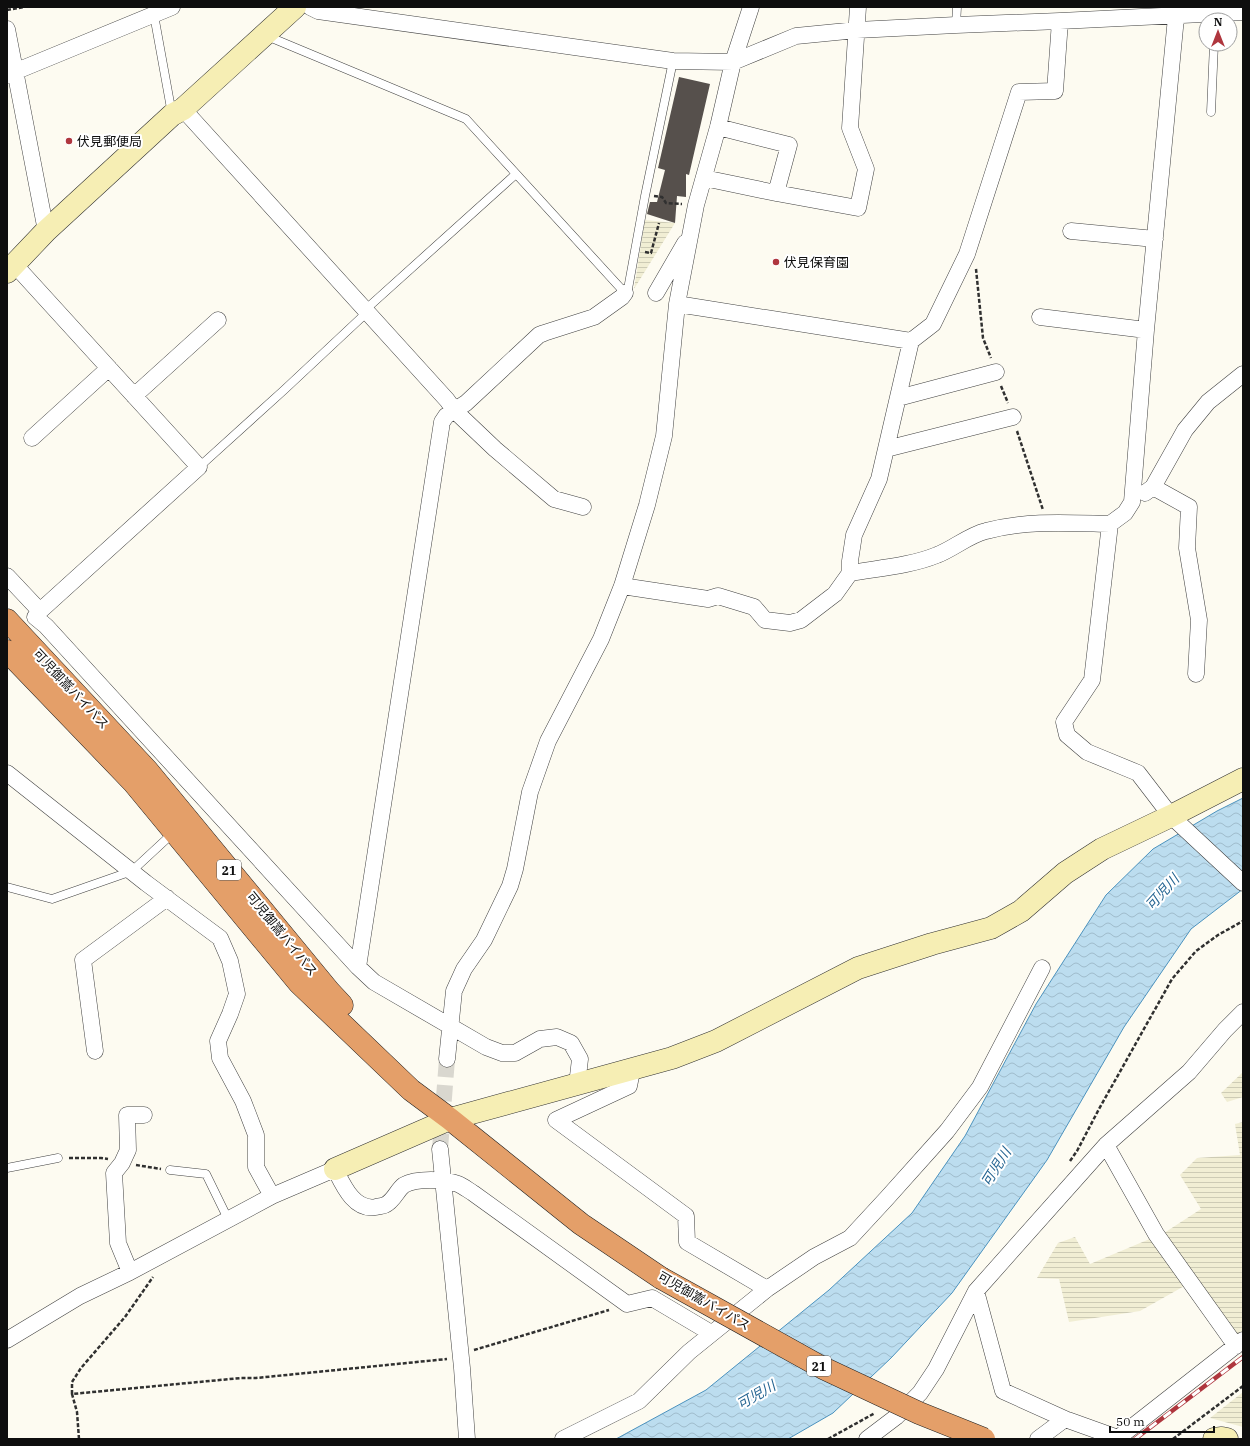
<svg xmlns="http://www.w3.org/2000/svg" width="1250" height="1446" font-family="'IBM Plex Serif','Noto Sans JP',serif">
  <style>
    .farmland { fill: url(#farmland-rules) }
    .water { fill: url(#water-waves); stroke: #4b92be }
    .building { fill: #56504c }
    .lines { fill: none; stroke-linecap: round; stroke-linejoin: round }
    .street-tunnel { stroke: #d9d7cf; stroke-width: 16; stroke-dasharray: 16 8; stroke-linecap: butt }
    .lane-casing { stroke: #414141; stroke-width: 9 }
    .street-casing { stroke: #414141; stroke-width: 17 }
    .secondary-casing { stroke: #303030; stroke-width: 23 }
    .highway-casing { stroke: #1f1f1f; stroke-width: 23 }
    .path { stroke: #303030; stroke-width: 2.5; stroke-dasharray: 4 2; stroke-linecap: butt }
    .lane { stroke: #fff; stroke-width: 8 }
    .street { stroke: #fff; stroke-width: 16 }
    .secondary { stroke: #f6eeb4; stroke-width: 22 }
    .highway { stroke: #e49f69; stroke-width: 22 }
    .rail-casing { stroke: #af363e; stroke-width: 4.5 }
    .rail { stroke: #fff; stroke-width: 3; stroke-dasharray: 9; stroke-linecap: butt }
    .highway-bridge-casing { stroke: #1f1f1f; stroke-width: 23; stroke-linecap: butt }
    .highway-bridge { stroke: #e49f69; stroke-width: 22 }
    .poi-dot { fill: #af363e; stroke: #fff; stroke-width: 1.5 }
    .labels { text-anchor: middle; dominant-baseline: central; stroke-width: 4; stroke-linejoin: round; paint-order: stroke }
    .shield { fill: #fff; stroke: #565656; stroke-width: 1 }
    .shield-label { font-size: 12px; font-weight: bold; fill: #0e0e0e }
    .poi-label { font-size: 13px; fill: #0e0e0e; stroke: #fff; text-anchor: start }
    .street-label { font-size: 13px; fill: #0e0e0e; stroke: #fff }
    .water-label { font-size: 14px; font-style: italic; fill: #256592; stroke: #fff }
  </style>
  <defs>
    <pattern id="farmland-rules" width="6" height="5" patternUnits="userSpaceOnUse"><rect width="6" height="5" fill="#f1eed4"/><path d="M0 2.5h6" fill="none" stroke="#cdcbb5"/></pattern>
    <pattern id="water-waves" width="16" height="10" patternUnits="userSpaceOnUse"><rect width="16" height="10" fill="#bcddef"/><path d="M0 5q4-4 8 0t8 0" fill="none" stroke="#a0bccc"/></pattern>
  </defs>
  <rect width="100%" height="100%" fill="#fdfbf1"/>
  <path class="farmland" d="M645,220l30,3 -41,66z
    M1243,1072v25l-16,5 -6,-9z
    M1243,1122v215l-3,2 -45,-59 -55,31 -71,11 -10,-43 -22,-1 21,-35 17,-6 15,27 74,-31 37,-24 -21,-34 17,-17 43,-3 -5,-31z
    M1243,1392v35l-33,-9z"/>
  <path class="water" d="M1243,798v91l-52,40 -67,98 -77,133 -95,133 -61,65 -58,55 -45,26h-172l90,-49 123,-100 83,-77 53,-77 71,-132 70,-109 47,-46 64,-38z"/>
  <path class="building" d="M679,77l31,7 -21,91 -3,-1v23l-9,-1 -2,27 -28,-9 3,-12h7l8,-32 -7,-2z"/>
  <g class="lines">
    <path class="street-tunnel" d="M440,1149l7,-90"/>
    <defs>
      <path id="lane" d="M154,15l18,99
        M956,25l1,-18
        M267,36l199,83 159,174 3,-4 17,-93 28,-135
        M1211,112l3,-68
        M199,467l85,-77 78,-73 3,-7 151,-136
        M7,887l45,12 80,-28 41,-38
        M7,1168l51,-10
        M170,1170l36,4 22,45"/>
      <path id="street" d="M310,7l8,4 355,50 60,1 63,-26 61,-6 99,-5 104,-4 183,-9
        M1177,7l-31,323 -14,172 -7,11 -15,11 -18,156 -28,42 3,13 20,17 51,21 33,43 72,67
        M7,29l39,202
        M7,75l165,-68
        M183,109l264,291 8,11 40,38 59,50 29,8
        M704,178l72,15 13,-48 -71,-18
        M776,193l82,15 8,-39 -16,-41 8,-121
        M1071,231l84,8
        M14,264l185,203 -159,144 -5,6 11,9 312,341 16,15 112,65 16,6h13l25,-14 17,-2 14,6 9,16 -3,26
        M656,293l29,-50
        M677,304l234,37
        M1040,317l106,13
        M134,396l84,-76
        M898,398l98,-26
        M32,438l77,-70
        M886,449l127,-32
        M1153,487l36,20 -2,41 12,72 -3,54
        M1145,493l8,-6 32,-57 23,-28 35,-28
        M850,573c29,-5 60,-7 87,-18 16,-6 32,-20 49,-24 41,-11 82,-8 124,-7
        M7,576l33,35
        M622,586l86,13 10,-3 36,11 11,13 25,3 11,-3 34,-26 15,-21v-12l4,-26 25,-56 32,-138 22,-17 34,-70 52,-162 36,-1 5,-70
        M7,773l139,110 74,55 10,23 7,33 -7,20 -12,27 2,17 23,43 13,34v32l16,29
        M358,967l84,-545 4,-6 20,-13 73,-68 5,-2 50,-16 28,-20 3,-4
        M95,1051l-12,-91 84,-62
        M447,1059l7,-68 10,-22 20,-29 26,-54 5,-17 15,-77 18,-51 53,-102 21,-53 25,-81 17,-69 13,-132 19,-99 22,-78 15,-65 18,-55
        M630,1071l1,5 -2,10 -73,34 130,96 1,26 80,47
        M1106,1145l50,89 80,112
        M440,1149l22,219 5,71
        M130,1272l-12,-29 -4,-70 8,-10 6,-13 -1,-35h17
        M976,1291l27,100 62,28 53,19 125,-98
        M7,1340l73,-44 50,-24 142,-76 63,-27c8,16 19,42 41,38 3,-1 7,-1 9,-2 9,-4 12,-15 19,-20 12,-7 41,-6 54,-1 5,2 10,6 15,9l154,111 25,-6 59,35
        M563,1439l76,-38 50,-49 78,-63 47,-32 36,-19 37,-40 60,-67 33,-44 62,-119
        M867,1439l29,-22 24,-24 16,-24 40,-78 130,-146 83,-73 36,-42 18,-18
        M1038,1439l27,-20"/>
      <path id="secondary" d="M7,272l39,-41 126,-116 11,-6 112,-102
        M335,1169l115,-50 222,-61 44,-17 142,-73 74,-24 59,-16 30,-17 44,-38 37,-24 69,-33 72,-37
        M1214,1439l8,-1 5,1"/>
      <path id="highway" d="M7,620l140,150 182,221 13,14
        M7,651l126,131 166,201 112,107 39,29 131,105 80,54"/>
    </defs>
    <use href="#lane" class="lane-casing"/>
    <use href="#street" class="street-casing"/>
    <use href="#secondary" class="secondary-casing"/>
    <use href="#highway" class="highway-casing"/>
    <path class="path" d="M7,10l17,-3
      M654,196l8,1 4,6 16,1
      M645,252l6,1 8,-30
      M976,269l7,69 8,20
      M1001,386l7,17
      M1017,431l26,79
      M69,1158h32l7,1
      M1070,1161l7,-10 22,-42 73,-130 24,-28 22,-16 25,-14
      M136,1165l25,4
      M474,1350l135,-40
      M72,1394v-12l9,-14 44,-51 28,-40
      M79,1439l-2,-27 -5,-18 169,-16h15l191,-19
      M828,1439l47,-26
      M1173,1439l70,-53"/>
    <use href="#lane" class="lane"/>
    <use href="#street" class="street"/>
    <use href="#secondary" class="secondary"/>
    <use href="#highway" class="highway"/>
    <defs>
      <path id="rail" d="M1135,1439l108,-82"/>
    </defs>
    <use href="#rail" class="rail-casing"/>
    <use href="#rail" class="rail"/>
    <defs>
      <path id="highway-bridge" d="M661,1278l162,90 96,45 65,26"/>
    </defs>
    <use href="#highway-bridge" class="highway-bridge-casing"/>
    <use href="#highway-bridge" class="highway-bridge"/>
  </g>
  <g class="poi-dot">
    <circle cx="69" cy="141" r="4"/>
    <circle cx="776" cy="262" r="4"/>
  </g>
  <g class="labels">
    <g class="shield">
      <rect x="217" y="860" width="24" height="20" rx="3"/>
      <rect x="807" y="1356" width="24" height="20" rx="3"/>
    </g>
    <g class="shield-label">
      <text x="229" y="870">21</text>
      <text x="819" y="1366">21</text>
    </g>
    <g class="poi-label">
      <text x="77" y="141">伏見郵便局</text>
      <text x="784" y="262">伏見保育園</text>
    </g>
    <g class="street-label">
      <text transform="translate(71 689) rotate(47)">可児御嵩バイパス</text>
      <text transform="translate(282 934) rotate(51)">可児御嵩バイパス</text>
      <text transform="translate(704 1301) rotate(30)">可児御嵩バイパス</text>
    </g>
    <g class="water-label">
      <text transform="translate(1162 892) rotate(-48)">可児川</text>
      <text transform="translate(996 1167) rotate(-58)">可児川</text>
      <text transform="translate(756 1395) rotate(-30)">可児川</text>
    </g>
  </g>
  <rect width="1250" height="1446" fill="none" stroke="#0e0e0e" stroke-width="16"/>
  <g transform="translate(1218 32)"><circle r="19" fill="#ffffff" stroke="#9f9f9f"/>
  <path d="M0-3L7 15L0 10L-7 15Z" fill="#af363e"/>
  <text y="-6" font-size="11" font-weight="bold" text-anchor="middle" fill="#0e0e0e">N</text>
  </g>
  <path d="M1110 1426v6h104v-6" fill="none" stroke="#0e0e0e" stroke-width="2"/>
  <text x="1116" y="1426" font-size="12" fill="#0e0e0e" stroke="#ffffff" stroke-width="3" paint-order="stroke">50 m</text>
</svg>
